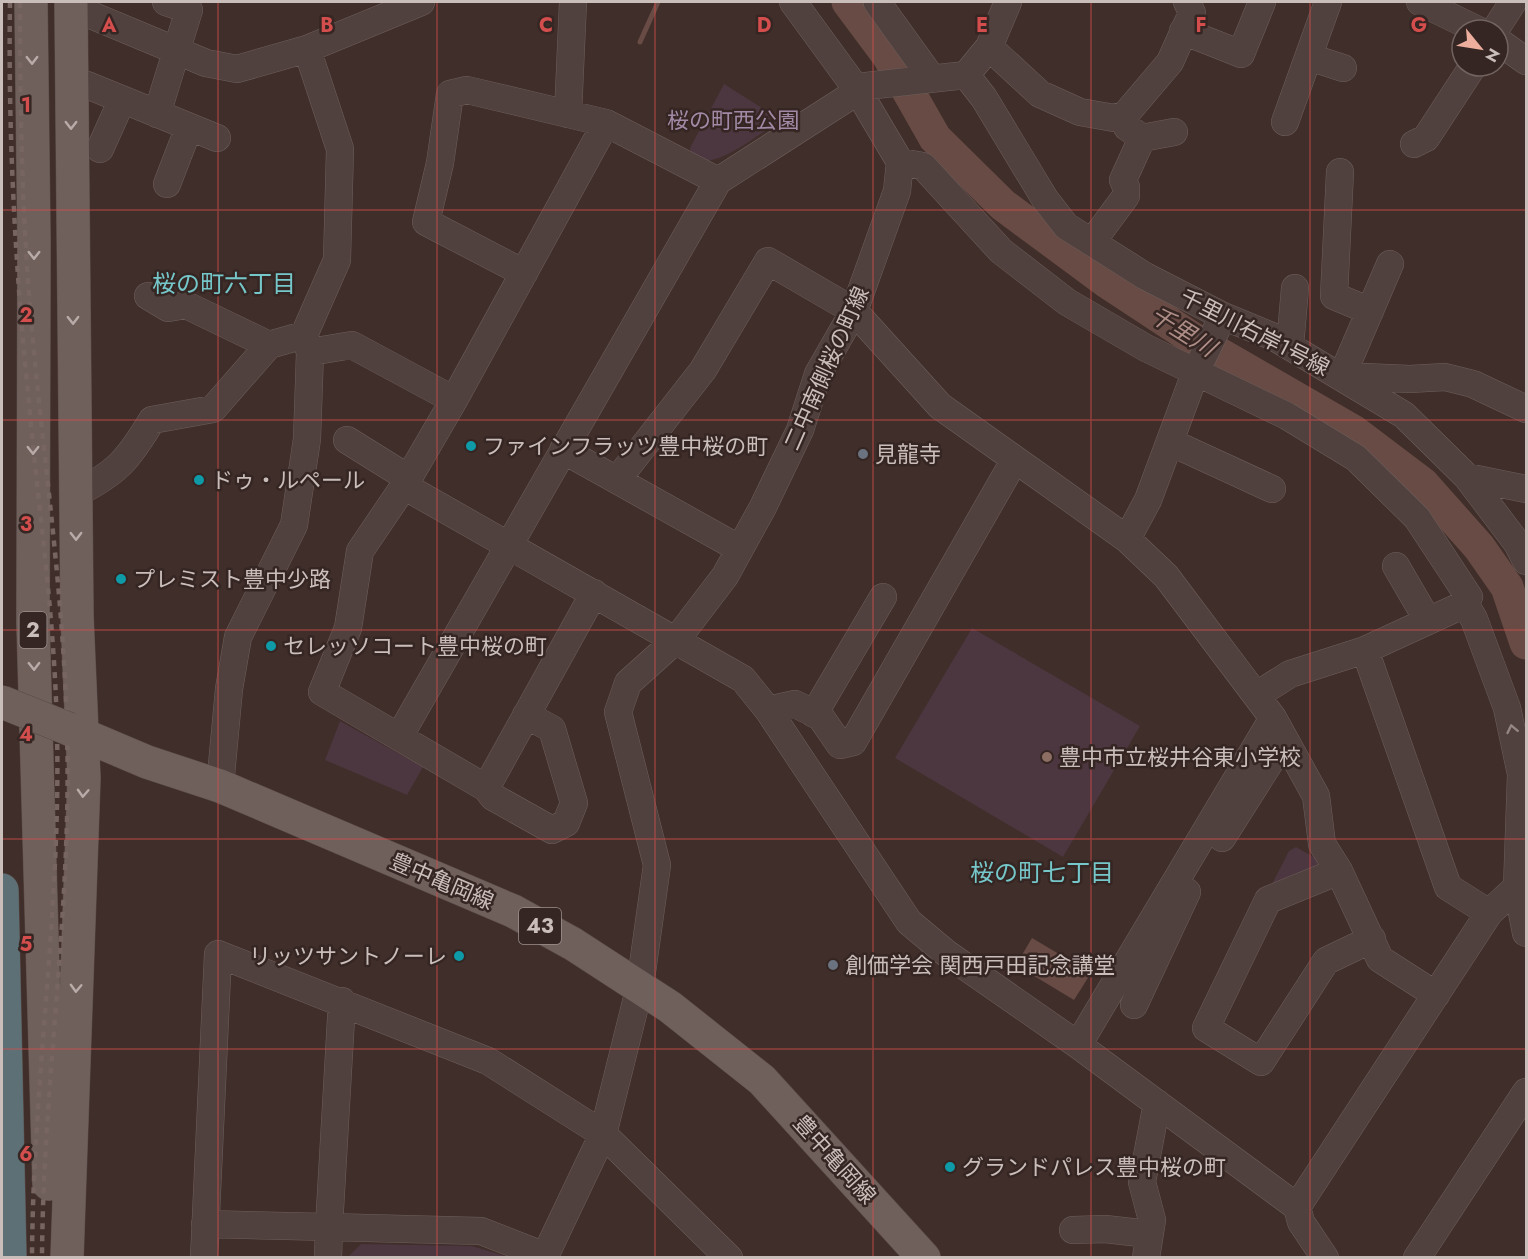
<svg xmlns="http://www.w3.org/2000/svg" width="1528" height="1259" font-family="Jost,'Noto Sans JP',sans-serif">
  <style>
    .green { fill: #4c3640 }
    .water { fill: #684b44 }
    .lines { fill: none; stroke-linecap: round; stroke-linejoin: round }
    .stream { stroke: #684b44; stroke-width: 5 }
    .river { stroke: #684b44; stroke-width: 33 }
    .minor-casing { stroke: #6d5f5c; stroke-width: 28 }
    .major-casing { stroke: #594b48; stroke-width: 34 }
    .highway-casing { stroke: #5a4c49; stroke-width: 34 }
    .minor { stroke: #50413e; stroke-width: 27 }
    .major { stroke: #6f605c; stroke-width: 33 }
    .highway { stroke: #5c7075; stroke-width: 33 }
    .rail { stroke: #766561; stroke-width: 4.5; stroke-dasharray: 6 6; stroke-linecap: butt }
    .major-bridge-casing { stroke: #594b48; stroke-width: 34; stroke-linecap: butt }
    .major-bridge { stroke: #6f605c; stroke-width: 33 }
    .oneway { stroke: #b8aba8 }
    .oneway2 { stroke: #938683 }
    .grid { fill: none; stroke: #d34e4d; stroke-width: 1.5; stroke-opacity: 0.55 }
    .culture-dot { fill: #0f9aa8; stroke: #352623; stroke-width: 2 }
    .worship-dot { fill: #6b7280; stroke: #352623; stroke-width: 2 }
    .education-dot { fill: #8d6e63; stroke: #352623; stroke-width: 2 }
    .labels { text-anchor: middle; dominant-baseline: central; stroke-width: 5; stroke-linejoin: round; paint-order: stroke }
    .shield { fill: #352623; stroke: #9d908d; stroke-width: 1.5 }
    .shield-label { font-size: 21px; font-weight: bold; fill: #cabebb }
    .park-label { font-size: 22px; fill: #a28aa7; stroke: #352623 }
    .street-label { font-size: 22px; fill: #cabebb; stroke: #352623 }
    .poi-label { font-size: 22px; fill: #cabebb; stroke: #352623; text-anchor: start }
    .neighbourhood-label { font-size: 24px; fill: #76c7ca; stroke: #352623 }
    .water-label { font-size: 24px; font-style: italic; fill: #ad8d86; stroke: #352623 }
    .grid-label { font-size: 20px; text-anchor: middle; font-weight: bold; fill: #d34e4d; stroke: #352623; stroke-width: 5; stroke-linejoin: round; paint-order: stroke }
  </style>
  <rect width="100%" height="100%" fill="#402e2a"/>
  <path class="green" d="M724,84l57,36c-21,13 -65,51 -89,39l-2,-11z
    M972,628l168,98 -77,131 -168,-99z
    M340,721l83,46 -16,28 -82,-35z
    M1296,847l21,12 1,9 -50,24 21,-41z
    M361,1244l111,2 36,11h-160z"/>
  <path class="water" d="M1032,938l59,35 -17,27 -58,-35z"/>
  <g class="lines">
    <path class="stream" d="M640,42l18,-40"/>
    <path class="river" d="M848,2l41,55 46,81 68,67 104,77 85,56 161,93 70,53 56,63 28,40 19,56"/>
    <defs>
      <path id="minor" d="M85,2l1,11 120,50 31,6 70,-20 114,-47
        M877,2l54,75
        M1420,2l58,28
        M1495,30l18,-28
        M1183,31l58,23 21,-52
        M1498,41l28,20
        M989,47l51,47 40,18 34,6 11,-3 45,-53 22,-49 -5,-11
        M1309,57l34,11
        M966,75l18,23 61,101 21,27 79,50 78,40 51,21 130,78 63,62 50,66 9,18
        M87,85l130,53
        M157,114l32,-104 -23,-8
        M568,114l5,-112
        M1285,122l43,-120
        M1127,127l15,11 32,-6
        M1414,144l12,-6 47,-72
        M100,149l22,-49
        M900,162l23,4 78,85 66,51 79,46 141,68 69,42 61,60 52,79 -4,7
        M1340,172l-6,124 36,15
        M167,184l22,-57
        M1092,242l34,-46v-9l-3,-7 19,-42
        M1390,264l-48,112 68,3 35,-2 28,7 53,25
        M524,273l-98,-51 14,-59 10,-69 17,-4 139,33 112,58
        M148,296l20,12 18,-3 83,40
        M1290,346l5,-58
        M310,352l42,-7 102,55
        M347,440l61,38
        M1170,442l102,47
        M563,450l177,99
        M1467,477l59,12
        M617,480l86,-110 65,-109 86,50 86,95 187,133 39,37 107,142 43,78 6,48 17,27 41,88 56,36
        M404,486l339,193 25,31 141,212 37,31 132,92 219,162
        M75,494c42,-21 53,-34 77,-74l61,-11 56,-64 35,-10
        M1127,539l21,-39 48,-129 27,-55
        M1396,566l32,55
        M594,593l-108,195 -164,-96 26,-64 12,-77 44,-65 50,-86 152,-277
        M1465,604l9,15 33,89 14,66 -4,113 9,46
        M1365,650l83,237 41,26
        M1257,695l33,-21 75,-24 100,-46
        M768,710l27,-6 25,12 20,29 13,-3 161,-281
        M814,714l69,-117
        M399,737l319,-556 148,-95 100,-11 23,-28 19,-45
        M220,786l9,-97 9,-52 56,-112 13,-86 3,-87 -6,-17 33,-75 3,-111 -33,-100
        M486,788l7,9 59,33 14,-7 8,-20 -22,-74 -26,-14
        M1222,838l62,-98
        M1339,871l-71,29 -62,128 55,34 65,-101 46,-22
        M1134,1005l53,-113
        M1078,1045l195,-327
        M205,1224l124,3 13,-226
        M1073,1230l32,-1 44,5
        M204,1258l14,-304 270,107 115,73 126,124
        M328,1258l1,-31 152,4 64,25 58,-122 37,-148 17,-121 -39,-153 10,-29 49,-44 48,-63 38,-69 37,-77 18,-56 36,-63 43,-120 3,-29 -42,-71 -65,-89
        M1146,1258l6,-38 -10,-38 15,-79
        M1325,1258l-24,-36 -4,-15 192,-294 28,-26
        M1417,1258l109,-166"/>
      <path id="major" d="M31,2l3,240 -1,381 16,561
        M69,729l78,33 73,24 293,125 60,33 97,63 92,73 162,178
        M67,1258l17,-480 -7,-162 -6,-614"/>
      <path id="highway" d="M2,890l8,368"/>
    </defs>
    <use href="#minor" class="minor-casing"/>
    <use href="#major" class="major-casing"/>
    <use href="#highway" class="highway-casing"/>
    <use href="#minor" class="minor"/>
    <use href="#major" class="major"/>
    <use href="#highway" class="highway"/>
    <path class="rail" d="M10,2c-2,130 5,261 18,391 10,113 27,226 29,340 4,175 -24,349 -25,525
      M20,2c0,109 2,219 12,328 12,134 32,268 35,403 5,175 -24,350 -25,525"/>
    <defs>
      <path id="major-bridge" d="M2,702l67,27"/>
    </defs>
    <use href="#major-bridge" class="major-bridge-casing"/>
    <use href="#major-bridge" class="major-bridge"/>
  </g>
  <defs><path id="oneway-chevron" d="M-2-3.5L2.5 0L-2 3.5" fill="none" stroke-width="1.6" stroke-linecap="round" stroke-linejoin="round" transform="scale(1.5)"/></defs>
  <g class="oneway">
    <use href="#oneway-chevron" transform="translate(32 60) rotate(89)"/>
    <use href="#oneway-chevron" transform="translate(71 125) rotate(90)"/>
    <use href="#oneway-chevron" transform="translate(34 255) rotate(90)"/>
    <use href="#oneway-chevron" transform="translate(73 320) rotate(89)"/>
    <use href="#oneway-chevron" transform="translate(33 450) rotate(90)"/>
    <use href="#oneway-chevron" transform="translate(76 536) rotate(89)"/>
    <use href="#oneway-chevron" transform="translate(34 666) rotate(89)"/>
    <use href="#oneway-chevron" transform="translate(83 793) rotate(93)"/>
    <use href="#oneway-chevron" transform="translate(76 988) rotate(92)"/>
  </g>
  <use class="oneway2" href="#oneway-chevron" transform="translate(1512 729) rotate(-102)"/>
  <path class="grid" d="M218,2v1256M437,2v1256M655,2v1256M873,2v1256M1091,2v1256M1310,2v1256M2,210h1524M2,420h1524M2,630h1524M2,839h1524M2,1049h1524"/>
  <g class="culture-dot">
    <circle cx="471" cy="446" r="6"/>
    <circle cx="199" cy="480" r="6"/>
    <circle cx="121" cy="579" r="6"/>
    <circle cx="271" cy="646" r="6"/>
    <circle cx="459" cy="956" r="6"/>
    <circle cx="950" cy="1167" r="6"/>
  </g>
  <g class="worship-dot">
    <circle cx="863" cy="454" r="6"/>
    <circle cx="833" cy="965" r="6"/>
  </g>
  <circle class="education-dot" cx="1047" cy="757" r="6"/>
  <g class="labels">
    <g class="shield">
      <rect x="19.5" y="612" width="27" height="36" rx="4.5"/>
      <rect x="519" y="908" width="42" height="36" rx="4.5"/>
    </g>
    <g class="shield-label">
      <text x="33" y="630">2</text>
      <text x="540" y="926">43</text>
    </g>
    <g class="park-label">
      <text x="733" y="120">桜の町西公園</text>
    </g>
    <g class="street-label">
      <text transform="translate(1255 332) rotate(27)">千里川右岸1号線</text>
      <text transform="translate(826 368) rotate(-66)">二中南側桜の町線</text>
      <text transform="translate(442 881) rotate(23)">豊中亀岡線</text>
      <text transform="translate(835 1159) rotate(48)">豊中亀岡線</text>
    </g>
    <g class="poi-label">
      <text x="483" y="446">ファインフラッツ豊中桜の町</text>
      <text x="875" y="454">見龍寺</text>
      <text x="211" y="480">ドゥ・ルペール</text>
      <text x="133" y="579">プレミスト豊中少路</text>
      <text x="283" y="646">セレッソコート豊中桜の町</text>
      <text x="1059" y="757">豊中市立桜井谷東小学校</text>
      <text x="447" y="956" text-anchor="end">リッツサントノーレ</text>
      <text x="845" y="965">創価学会 関西戸田記念講堂</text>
      <text x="962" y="1167">グランドパレス豊中桜の町</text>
    </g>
    <g class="neighbourhood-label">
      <text x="224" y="283">桜の町六丁目</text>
      <text x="1042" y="872">桜の町七丁目</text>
    </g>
    <g class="water-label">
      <text transform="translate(1183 331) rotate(32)">千里川</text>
    </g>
  </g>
  <g class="grid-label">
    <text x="109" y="32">A</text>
    <text x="327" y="32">B</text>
    <text x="546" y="32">C</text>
    <text x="764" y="32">D</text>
    <text x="982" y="32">E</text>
    <text x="1201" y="32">F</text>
    <text x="1419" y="32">G</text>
    <text x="26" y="112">1</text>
    <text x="26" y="322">2</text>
    <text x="26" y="531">3</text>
    <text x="26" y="741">4</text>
    <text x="26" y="951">5</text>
    <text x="26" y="1161">6</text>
  </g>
  <rect width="1528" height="1259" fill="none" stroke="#cabebb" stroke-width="6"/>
  <g transform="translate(1480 48) rotate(120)"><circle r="28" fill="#352623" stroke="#716360" stroke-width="1.5"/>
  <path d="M0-4.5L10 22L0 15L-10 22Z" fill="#edae9d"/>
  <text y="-9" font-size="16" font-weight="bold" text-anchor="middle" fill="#cabebb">N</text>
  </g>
</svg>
